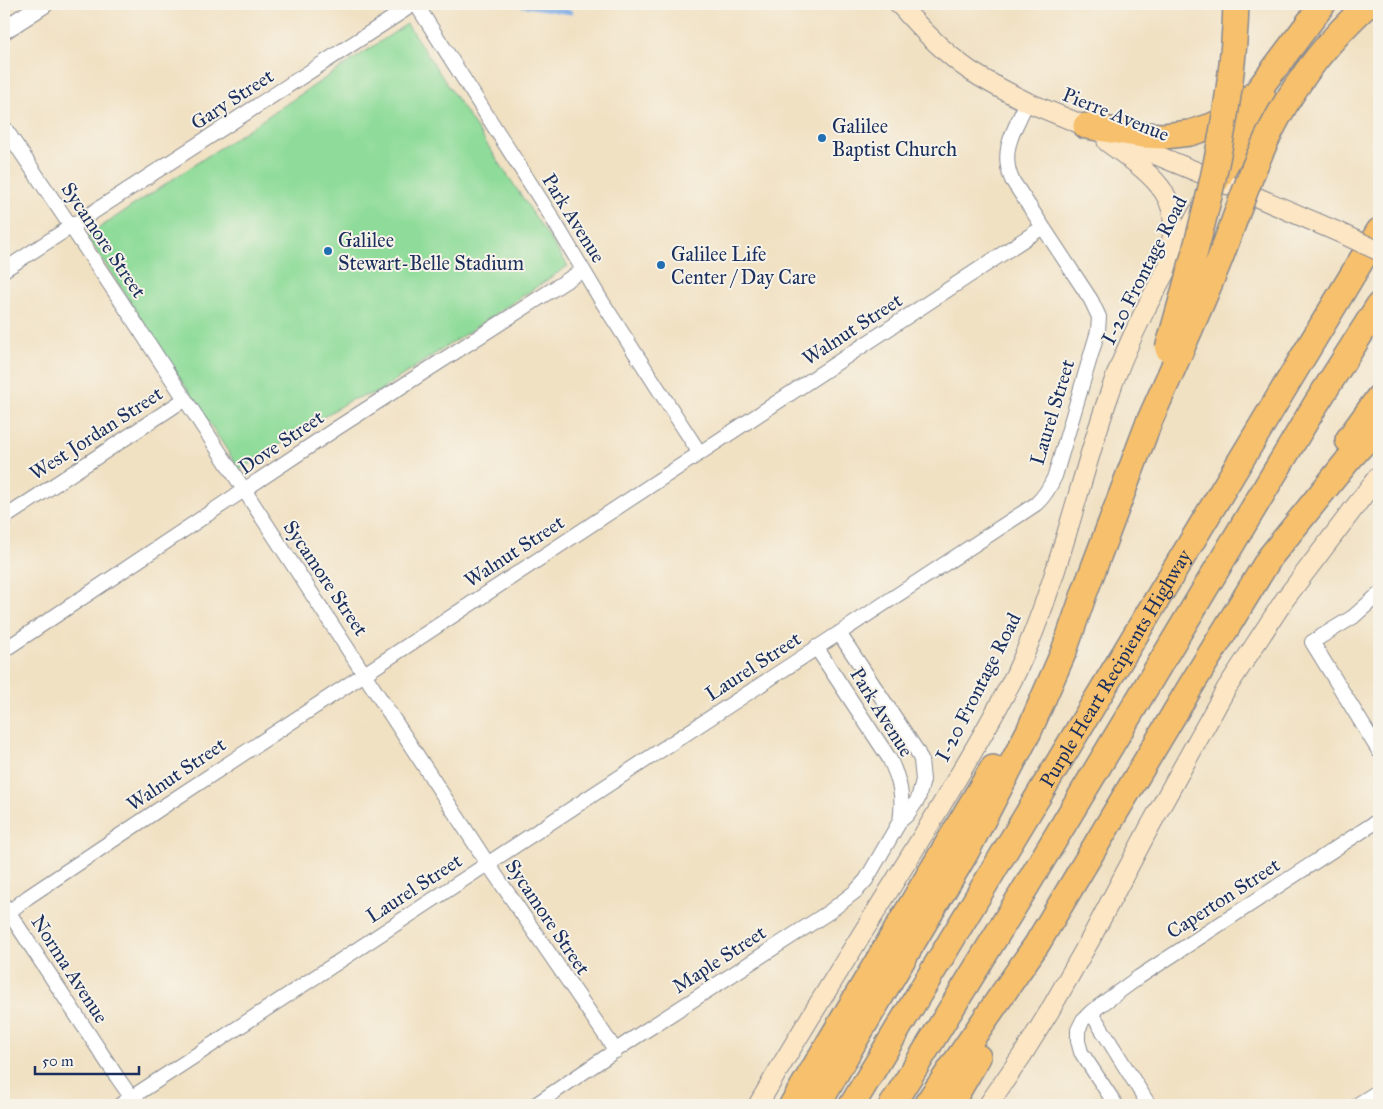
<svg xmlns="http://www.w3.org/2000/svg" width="1383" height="1109" font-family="'IM FELL Great Primer',serif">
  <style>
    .green { fill: #8fdc9a; stroke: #55867c }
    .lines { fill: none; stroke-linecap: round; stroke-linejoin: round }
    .stream { stroke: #7cabe6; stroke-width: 4.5 }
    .minor-casing { stroke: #868890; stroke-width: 16 }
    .tertiary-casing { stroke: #868890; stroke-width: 20 }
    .secondary-casing { stroke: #868890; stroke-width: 21 }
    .motorway-casing { stroke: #868890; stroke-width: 28 }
    .minor { stroke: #fff; stroke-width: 14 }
    .tertiary { stroke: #fff; stroke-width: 18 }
    .secondary { stroke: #fce6c4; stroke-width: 19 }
    .motorway { stroke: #f7c06c; stroke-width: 25 }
    .secondary-bridge-casing { stroke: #868890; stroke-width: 21; stroke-linecap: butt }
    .motorway-bridge-casing { stroke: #868890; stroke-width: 28; stroke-linecap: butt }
    .secondary-bridge { stroke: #fce6c4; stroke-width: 19 }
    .motorway-bridge { stroke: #f7c06c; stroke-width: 25 }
    .poi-dot { fill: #1f6fb2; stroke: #f7f3e8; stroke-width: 2 }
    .labels { text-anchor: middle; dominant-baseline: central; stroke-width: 4; stroke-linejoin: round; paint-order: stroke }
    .street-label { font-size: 20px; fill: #1b2f5e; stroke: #f7f3e8 }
    .poi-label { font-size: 20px; fill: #1b2f5e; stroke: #f7f3e8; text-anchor: start }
  </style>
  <rect width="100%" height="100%" fill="#f7f3e8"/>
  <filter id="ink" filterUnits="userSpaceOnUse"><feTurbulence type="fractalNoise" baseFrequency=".02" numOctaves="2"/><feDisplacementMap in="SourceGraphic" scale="10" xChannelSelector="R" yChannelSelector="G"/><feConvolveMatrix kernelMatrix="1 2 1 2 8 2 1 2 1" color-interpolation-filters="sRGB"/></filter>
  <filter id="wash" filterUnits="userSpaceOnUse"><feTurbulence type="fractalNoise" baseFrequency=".0096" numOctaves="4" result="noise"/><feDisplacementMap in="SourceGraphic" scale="20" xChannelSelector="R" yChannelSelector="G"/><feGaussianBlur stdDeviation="1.12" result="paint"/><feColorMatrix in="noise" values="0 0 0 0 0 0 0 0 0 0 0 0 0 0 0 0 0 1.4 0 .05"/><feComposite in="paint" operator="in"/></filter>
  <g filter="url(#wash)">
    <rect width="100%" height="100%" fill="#f1e1c3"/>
    <path class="green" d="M407,24l161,242 -192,127 -26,7 -110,70 -153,-234z"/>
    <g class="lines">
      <path class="stream" d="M516,4l54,8"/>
    </g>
  </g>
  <g filter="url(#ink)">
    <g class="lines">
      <defs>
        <path id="minor" d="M416,4l135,212 50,84 98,152
          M4,127l117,174 367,563 128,187
          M4,270l410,-266
          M4,518l181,-119
          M1379,594l-26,23 -41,25 67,109
          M816,647l73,111c11,22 15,39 11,63
          M4,650l333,-222 246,-158
          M4,905l113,172 19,27
          M9,912l19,-15 133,-89 882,-581
          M1091,1012l58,93
          M120,1105l916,-601c9,-8 14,-17 19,-28l43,-145 1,-14 -8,-17 -79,-120c-13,-30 3,-51 15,-78
          M535,1105l99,-67 195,-126 27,-21 10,-11 34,-59 7,-6 11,-16 5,-19 -2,-20 -4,-9 -78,-118
          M1116,1105l-35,-53 -3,-11v-11l5,-10 8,-8 48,-35 240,-157
          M1357,1105l22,-14"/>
        <path id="tertiary" d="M4,30l40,-26"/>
        <path id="secondary" d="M899,4c21,24 44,48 70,66 18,12 38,22 58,32l190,78 121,52
          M1107,142c41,30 83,55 60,113
          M758,1105c62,-108 131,-211 194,-318 22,-37 44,-75 64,-114 41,-87 60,-181 91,-272 22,-68 57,-127 92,-190
          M988,1105l35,-51 26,-42 41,-72 59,-112 77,-139 59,-90 94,-124"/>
        <g id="motorway">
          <path d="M1086,126l56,9 22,1 26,-3 22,-7 18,-9 26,-24 67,-89"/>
          <path d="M1217,180l46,-83"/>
          <path d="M1348,440l31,-43"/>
          <path d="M792,1105l201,-337"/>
          <path d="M818,1105l34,-60 113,-191 64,-123 35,-80 21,-60 64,-169"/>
          <path id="s1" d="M852,1105l527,-874"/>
          <path d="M892,1105l131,-213 293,-488 63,-99"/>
          <path d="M926,1105l111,-161 152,-255 81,-132 79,-98 30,-33"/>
          <path d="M950,1105l28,-48"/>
        </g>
      </defs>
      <use href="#minor" class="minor-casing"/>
      <use href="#tertiary" class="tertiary-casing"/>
      <use href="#secondary" class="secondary-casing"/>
      <use href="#motorway" class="motorway-casing"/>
      <use href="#minor" class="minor"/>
      <use href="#tertiary" class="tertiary"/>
      <use href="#secondary" class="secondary"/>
      <use href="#motorway" class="motorway"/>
      <defs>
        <path id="secondary-bridge" d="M1338,232l41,19"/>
        <path id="motorway-bridge" d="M1168,349c32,-112 65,-227 68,-345
          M1149,422c24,-54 48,-107 70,-161 19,-48 34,-99 59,-144 23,-42 55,-81 90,-113"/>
      </defs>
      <use href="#secondary-bridge" class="secondary-bridge-casing"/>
      <use href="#motorway-bridge" class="motorway-bridge-casing"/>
      <use href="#secondary-bridge" class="secondary-bridge"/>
      <use href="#motorway-bridge" class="motorway-bridge"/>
    </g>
  </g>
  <g class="poi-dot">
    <circle cx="822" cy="138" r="5"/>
    <circle cx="328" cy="251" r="5"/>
    <circle cx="661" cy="265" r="5"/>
  </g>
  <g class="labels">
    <g class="street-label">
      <text transform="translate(232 99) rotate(-33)">Gary Street</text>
      <text transform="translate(1116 114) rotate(22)">Pierre Avenue</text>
      <text transform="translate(574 218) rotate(58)">Park Avenue</text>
      <text transform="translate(104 240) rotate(56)">Sycamore Street</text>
      <text transform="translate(1144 270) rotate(-63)">I-20 Frontage Road</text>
      <text transform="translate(852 329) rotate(-33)">Walnut Street</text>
      <text transform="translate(1052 412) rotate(-73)">Laurel Street</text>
      <text transform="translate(96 433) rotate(-33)">West Jordan Street</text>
      <text transform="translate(281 442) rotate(-34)">Dove Street</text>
      <text transform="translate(514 551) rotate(-33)">Walnut Street</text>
      <text transform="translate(326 578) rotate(56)">Sycamore Street</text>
      <text transform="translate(753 666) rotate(-33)">Laurel Street</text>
      <text stroke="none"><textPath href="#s1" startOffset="510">Purple Heart Recipients Highway</textPath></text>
      <text transform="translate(978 687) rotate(-63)">I-20 Frontage Road</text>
      <text transform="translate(882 712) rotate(58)">Park Avenue</text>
      <text transform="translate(176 774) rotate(-34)">Walnut Street</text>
      <text transform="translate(414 888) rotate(-33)">Laurel Street</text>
      <text transform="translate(1223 898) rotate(-33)">Caperton Street</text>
      <text transform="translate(548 917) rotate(56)">Sycamore Street</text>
      <text transform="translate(719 959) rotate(-33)">Maple Street</text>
      <text transform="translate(70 969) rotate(57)">Norma Avenue</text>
    </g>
    <g class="poi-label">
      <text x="832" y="126">Galilee<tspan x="832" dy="23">Baptist Church</tspan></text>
      <text x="338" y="240">Galilee<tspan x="338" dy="23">Stewart-Belle Stadium</tspan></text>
      <text x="671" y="254">Galilee Life<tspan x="671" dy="23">Center / Day Care</tspan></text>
    </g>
  </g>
  <rect width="1383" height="1109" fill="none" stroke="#f7f3e8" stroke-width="20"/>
  <path d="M35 1066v8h104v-8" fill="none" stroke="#1b2f5e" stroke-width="2.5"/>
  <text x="42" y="1066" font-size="15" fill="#1b2f5e" stroke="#f7f3e8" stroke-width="4" paint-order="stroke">50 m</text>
</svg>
